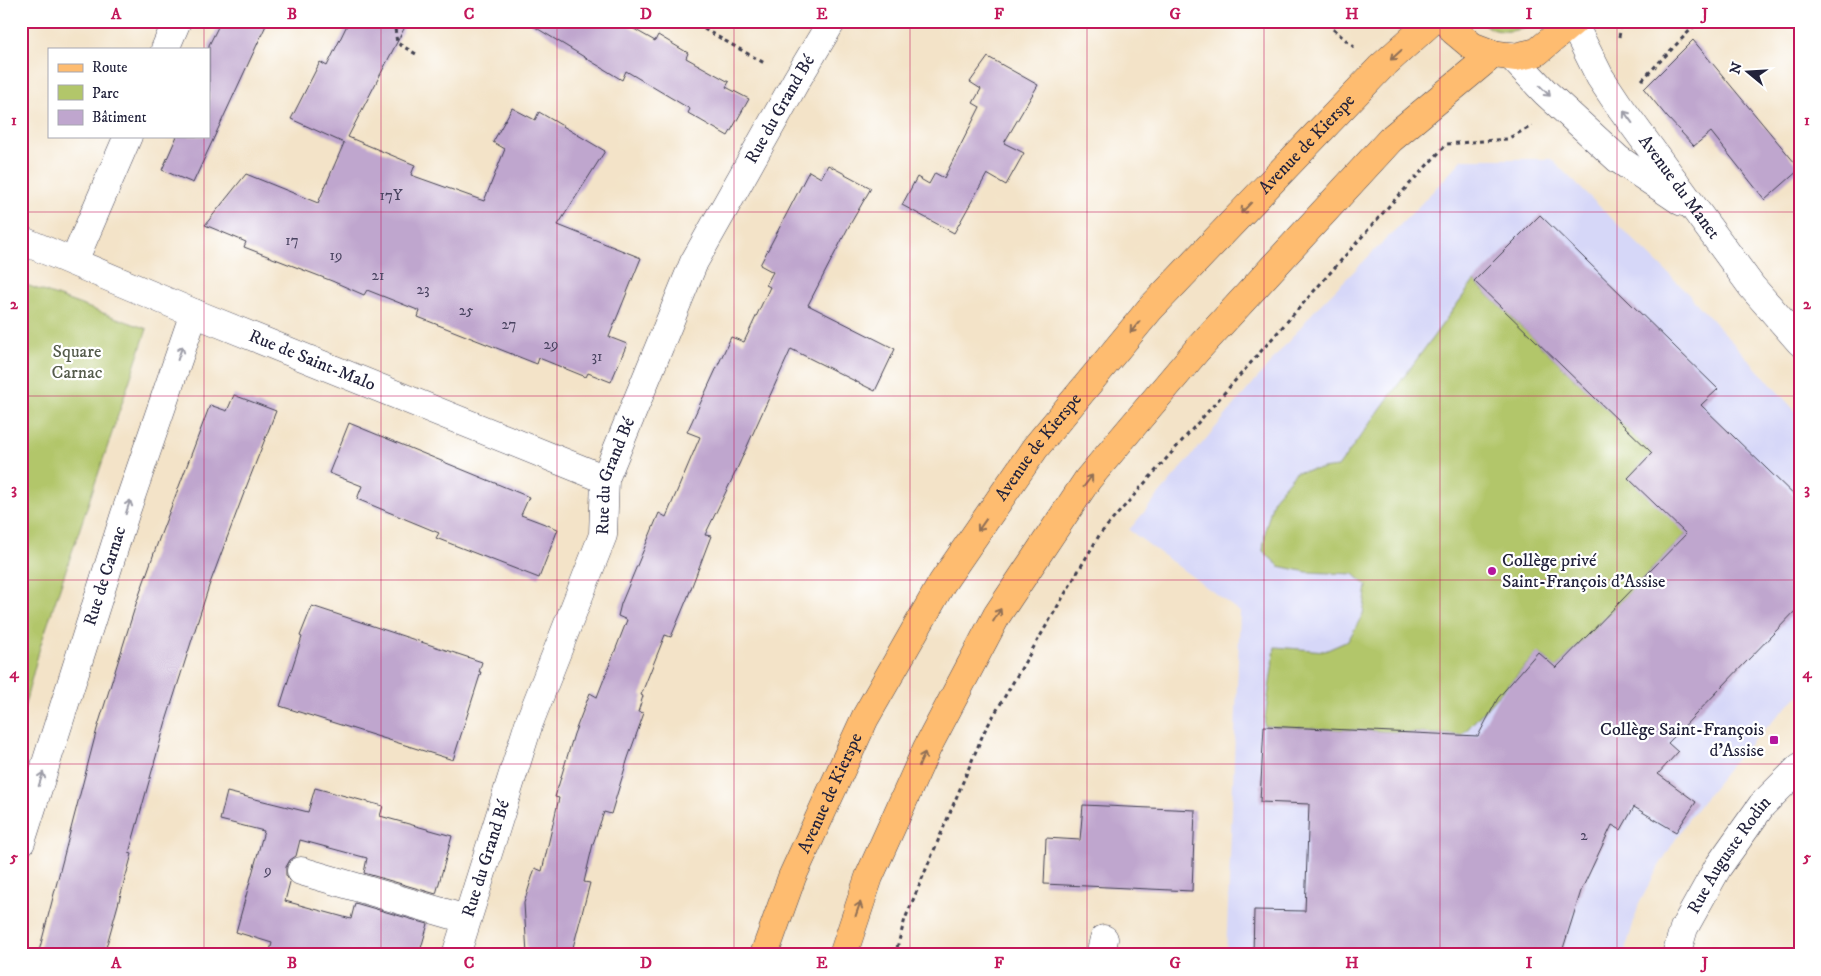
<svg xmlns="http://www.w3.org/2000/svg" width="1821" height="976" font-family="'IM FELL DW Pica',serif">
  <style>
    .built { fill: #d6d7f8 }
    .green { fill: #b2c66a; stroke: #6a7452 }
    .building { fill: #bfa6ce }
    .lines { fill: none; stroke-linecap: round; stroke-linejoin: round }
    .minor-casing { stroke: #413f50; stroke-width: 29 }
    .major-casing { stroke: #413f50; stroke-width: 29 }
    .path { stroke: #413f50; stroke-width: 3; stroke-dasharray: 4 4; stroke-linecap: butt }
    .minor { stroke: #fff; stroke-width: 28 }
    .major { stroke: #febc70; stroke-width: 28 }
    .oneway { stroke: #906f56 }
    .oneway2 { stroke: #9c9ca7 }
    .grid { fill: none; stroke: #c2185b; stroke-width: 1; stroke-opacity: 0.55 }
    .poi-dot { fill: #b5179e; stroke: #fff; stroke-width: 2 }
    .labels { text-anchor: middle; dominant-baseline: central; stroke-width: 4.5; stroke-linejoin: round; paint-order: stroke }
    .number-label { font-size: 15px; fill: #494360 }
    .street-label { font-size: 18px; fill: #22223b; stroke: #fff }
    .park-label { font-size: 18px; fill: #545b4b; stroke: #fff }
    .poi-label { font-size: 18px; fill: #22223b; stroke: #fff; text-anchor: start }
    .neatline { fill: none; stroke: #c2185b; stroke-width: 2 }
    .grid-label { font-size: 16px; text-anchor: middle; font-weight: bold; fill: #c2185b }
  </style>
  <rect width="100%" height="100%" fill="#fff"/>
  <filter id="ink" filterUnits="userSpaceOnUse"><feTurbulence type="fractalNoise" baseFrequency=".02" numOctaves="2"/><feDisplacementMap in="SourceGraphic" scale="10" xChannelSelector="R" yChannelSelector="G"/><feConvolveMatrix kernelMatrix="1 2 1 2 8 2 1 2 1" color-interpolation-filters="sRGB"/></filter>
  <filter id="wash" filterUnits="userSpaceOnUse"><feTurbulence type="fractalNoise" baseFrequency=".0096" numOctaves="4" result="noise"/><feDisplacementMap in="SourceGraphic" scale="20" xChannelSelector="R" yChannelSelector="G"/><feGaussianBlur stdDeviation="1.12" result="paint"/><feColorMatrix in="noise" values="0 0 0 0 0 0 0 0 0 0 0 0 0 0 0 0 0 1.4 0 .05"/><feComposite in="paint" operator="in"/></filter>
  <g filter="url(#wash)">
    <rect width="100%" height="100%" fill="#f3e3c8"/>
    <path class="built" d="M1463,159h88l128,125 121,132v278l-60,60 -53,67 -28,45 -20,38 -15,51h-398l14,-343 -111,-82 186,-220 101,-101z"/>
    <path class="green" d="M1480,21h57c-17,11 -41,16 -57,0z
      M1474,281l178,172 34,81 -130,134 -18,-16 -76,83 -198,-9 11,-79 50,4 23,-10 15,-27 4,-28 -13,-12 -47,-2 -28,-6 -16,-15 3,-24 8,-29 22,-26 42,-5z
      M21,283l126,46 -107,318 -19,72z"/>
    <g id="blocks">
      <path class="building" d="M221,21h47l-75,162 -31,-13 15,-34h32v-91z
        M349,21h59l-60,116 67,28 -4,10 73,26 21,-52 -12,-7 19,-34 23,12 4,-8 66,39 -47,74 83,33 -32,79 18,7 -16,38 -23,-9 -2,4 -47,-19 -2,6 -119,-47 2,-6 -53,-21 -3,5 -32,-14 -88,-34 2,-5 -41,-17 41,-51 72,29 26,-60 -53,-24 29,-57 7,4z
        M525,21h95l35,20 3,-6 30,18 -2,5 43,24 -3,5 23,12 -21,37 -40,-23 2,-4 -64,-38 -4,9z
        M1693,40l107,129 -35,31 -54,-68 -17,14 -27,-29 -23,-28z
        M988,57l50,28 -34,58 20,10 -18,32 -19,-11 -33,59 -52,-28 15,-28 12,7 6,-11 9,5 36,-71 -7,-4 8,-14 -11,-7z
        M828,165l43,23 -23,40 -40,77 87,44 -20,42 -84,-42 -55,122 -31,64 6,1 -24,63 -16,38 -6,-2 -24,60 2,1 -5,16 6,1 -16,45 -17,56 -7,-2 -11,32 -9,38 6,1 -19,72h-44l-3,-52 11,-35 7,3 17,-73 -4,-1 19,-63 16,-41 7,4 30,-77 -9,-4 3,-12 38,-91 7,4 34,-80 -13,-5 44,-95 13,5 26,-55 -4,-2 7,-13 -13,-7 49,-94 12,7z
        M1540,215l178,174 -17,16 99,96v105l-132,137 10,9 -20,22 38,28 -20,30 -42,-25 -13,23 -9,-5 -31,66 -20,64h-308l1,-45 51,1 4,-107 -49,-2 4,-76 214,10 20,-38 40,-46 18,16 130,-134 -58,-56 24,-25 -178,-172z
        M234,395l42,16 -29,74 -38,101 -43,135 -37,132 3,1 -28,101h-66l59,-226 39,-125 23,-65 51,-134 17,6z
        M349,423l180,74 -8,18 37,14 -19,49 -103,-40 3,-5 -82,-34 5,-13 -33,-13z
        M312,606l170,56 -3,10h2l-28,88 -173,-54 22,-69 -2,-1z
        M315,788l68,18 -3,10 72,20 -16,58 -72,-21 3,-15 -67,-18 -4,16 -6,4 -4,7v8l4,7 -5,19 66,18 4,-16 73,21 -9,31h-150l3,-12 -36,-11 28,-101 -44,-11 7,-28 81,20z
        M1083,805l112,5 -3,81 -148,-7 2,-46 34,2z"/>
    </g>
  </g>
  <g filter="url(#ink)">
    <use href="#blocks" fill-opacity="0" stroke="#413f50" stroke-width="1"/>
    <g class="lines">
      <defs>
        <g id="minor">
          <path id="s1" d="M1573,23l27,54 18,27 134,183 48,55"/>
          <path d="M165,49l12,-28"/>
          <path d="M1511,56l34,36 73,67 64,43"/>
          <path id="s2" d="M21,240l173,73 411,166"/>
          <path d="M74,261l54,-125"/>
          <path id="s3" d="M21,842l104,-328 69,-201"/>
          <path d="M301,871l165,48"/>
          <path id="s4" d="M456,955l73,-232 74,-188 2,-56 89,-217 102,-181 36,-60"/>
          <path d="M1100,955l4,-16"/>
          <path id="s5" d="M1676,955l8,-27 34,-61 44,-62 38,-38"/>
        </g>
        <g id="major">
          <path d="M1448,21l6,10 18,15 21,8 22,3 22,-5 37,-31"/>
          <path id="s6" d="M764,955l28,-78 73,-159 77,-135 93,-135 115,-139 230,-241 52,-47"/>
          <path d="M843,955l26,-78 58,-129 70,-133 91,-136 109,-129 194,-211 102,-85"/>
        </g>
      </defs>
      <use href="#minor" class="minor-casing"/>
      <use href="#major" class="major-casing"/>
      <path class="path" d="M394,21l3,22 19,11
        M690,21l76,43
        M1333,29l21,18
        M1619,37l3,-16
        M1642,80l57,-59
        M895,955l10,-36 79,-187 116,-198 289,-328 58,-62 60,-5 25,-13"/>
      <use href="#minor" class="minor"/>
      <use href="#major" class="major"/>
    </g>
    <defs><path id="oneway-shaft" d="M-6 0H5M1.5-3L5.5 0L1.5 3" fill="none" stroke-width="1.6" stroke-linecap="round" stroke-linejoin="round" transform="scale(1.25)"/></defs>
    <g class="oneway">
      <use href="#oneway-shaft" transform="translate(1396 55) rotate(138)"/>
      <use href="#oneway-shaft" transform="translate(1246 208) rotate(134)"/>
      <use href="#oneway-shaft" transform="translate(1135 327) rotate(130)"/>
      <use href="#oneway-shaft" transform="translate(1088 481) rotate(-53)"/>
      <use href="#oneway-shaft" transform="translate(982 525) rotate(125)"/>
      <use href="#oneway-shaft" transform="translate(997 615) rotate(-59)"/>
      <use href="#oneway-shaft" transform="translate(922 759) rotate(-66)"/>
      <use href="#oneway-shaft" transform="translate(858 909) rotate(-71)"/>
    </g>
    <g class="oneway2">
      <use href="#oneway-shaft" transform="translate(1545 91) rotate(45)"/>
      <use href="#oneway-shaft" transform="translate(1628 117) rotate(-126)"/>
      <use href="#oneway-shaft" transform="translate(180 353) rotate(-71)"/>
      <use href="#oneway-shaft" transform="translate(128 507) rotate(-72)"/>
      <use href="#oneway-shaft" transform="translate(41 779) rotate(-72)"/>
    </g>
  </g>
  <path class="grid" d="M204,21v28M381,21v934M557,21v934M734,21v934M910,21v934M1087,21v934M1264,21v934M1440,21v934M1617,21v934M204,136v819M21,212h1779M21,396h1779M21,580h1779M21,764h1779"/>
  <g class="poi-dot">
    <circle cx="1492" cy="571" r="5"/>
    <rect x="1769" y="735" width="10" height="10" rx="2.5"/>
  </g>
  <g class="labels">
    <g class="number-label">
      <text x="391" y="195">17Y</text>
      <text x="292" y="240">17</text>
      <text x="336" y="255">19</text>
      <text x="378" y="275">21</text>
      <text x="423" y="289">23</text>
      <text x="466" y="310">25</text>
      <text x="509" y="324">27</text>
      <text x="551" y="344">29</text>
      <text x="597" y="356">31</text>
      <text x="1584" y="835">2</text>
      <text x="268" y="870">9</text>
    </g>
    <g class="street-label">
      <text stroke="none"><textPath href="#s4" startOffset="911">Rue du Grand Bé</textPath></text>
      <text stroke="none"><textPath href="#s6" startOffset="985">Avenue de Kierspe</textPath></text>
      <text stroke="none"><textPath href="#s1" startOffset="196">Avenue du Manet</textPath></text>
      <text stroke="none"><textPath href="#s2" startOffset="315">Rue de Saint-Malo</textPath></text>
      <text stroke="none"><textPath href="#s6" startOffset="580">Avenue de Kierspe</textPath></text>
      <text stroke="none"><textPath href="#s4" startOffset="506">Rue du Grand Bé</textPath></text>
      <text stroke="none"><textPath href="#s3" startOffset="279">Rue de Carnac</textPath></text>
      <text stroke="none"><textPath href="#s6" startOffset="175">Avenue de Kierspe</textPath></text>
      <text stroke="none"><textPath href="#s5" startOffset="114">Rue Auguste Rodin</textPath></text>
      <text stroke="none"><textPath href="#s4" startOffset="101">Rue du Grand Bé</textPath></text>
    </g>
    <g class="park-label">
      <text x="77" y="352">Square<tspan x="77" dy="21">Carnac</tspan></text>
    </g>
    <g class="poi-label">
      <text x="1502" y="561">Collège privé<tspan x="1502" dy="21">Saint-François d'Assise</tspan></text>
      <text x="1764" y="730" text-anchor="end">Collège Saint-François<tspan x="1764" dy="21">d'Assise</tspan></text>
    </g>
  </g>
  <rect width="1821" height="976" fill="none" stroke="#fff" stroke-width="55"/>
  <rect x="48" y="48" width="162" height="90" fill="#ffffff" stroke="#a7a7b1"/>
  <rect x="58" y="64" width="25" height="8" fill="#febc70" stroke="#a7a7b1"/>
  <text x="92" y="72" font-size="15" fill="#22223b">Route</text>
  <rect x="58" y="85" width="25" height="15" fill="#b2c66a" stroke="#a7a7b1"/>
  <text x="92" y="98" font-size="15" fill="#22223b">Parc</text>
  <rect x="58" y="110" width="25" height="15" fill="#bfa6ce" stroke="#a7a7b1"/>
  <text x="92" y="122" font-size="15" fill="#22223b">Bâtiment</text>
  <g transform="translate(1748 72) rotate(288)" stroke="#ffffff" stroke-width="4" paint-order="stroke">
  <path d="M0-4L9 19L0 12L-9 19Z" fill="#22223b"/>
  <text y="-8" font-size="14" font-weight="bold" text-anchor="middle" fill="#22223b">N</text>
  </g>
  <rect x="28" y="28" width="1766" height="920" class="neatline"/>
  <g class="grid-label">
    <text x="116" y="19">A</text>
    <text x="292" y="19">B</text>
    <text x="469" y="19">C</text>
    <text x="646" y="19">D</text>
    <text x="822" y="19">E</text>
    <text x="999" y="19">F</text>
    <text x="1175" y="19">G</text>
    <text x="1352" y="19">H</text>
    <text x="1529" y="19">I</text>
    <text x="1705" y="19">J</text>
    <text x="14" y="125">1</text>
    <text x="1807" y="125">1</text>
    <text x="14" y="309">2</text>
    <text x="1807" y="309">2</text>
    <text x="14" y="494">3</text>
    <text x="1807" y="494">3</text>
    <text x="14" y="678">4</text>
    <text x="1807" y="678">4</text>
    <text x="14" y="862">5</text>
    <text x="1807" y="862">5</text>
    <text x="116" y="968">A</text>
    <text x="292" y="968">B</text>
    <text x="469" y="968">C</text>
    <text x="646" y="968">D</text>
    <text x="822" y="968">E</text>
    <text x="999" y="968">F</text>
    <text x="1175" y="968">G</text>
    <text x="1352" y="968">H</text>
    <text x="1529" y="968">I</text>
    <text x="1705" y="968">J</text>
  </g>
</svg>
